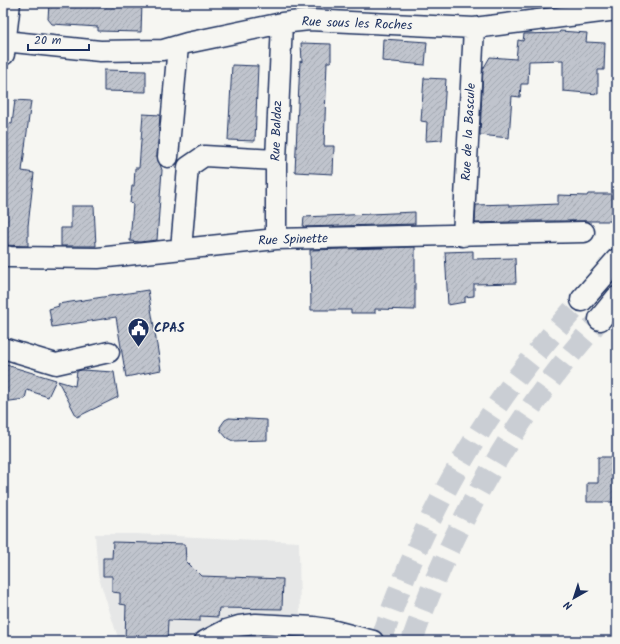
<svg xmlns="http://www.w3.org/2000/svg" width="620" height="644" font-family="Kalam,sans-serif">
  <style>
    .built { fill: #e6e7e7 }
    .building { fill: url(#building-hatch); stroke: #1b2f5e }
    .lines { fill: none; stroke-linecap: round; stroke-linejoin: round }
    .secondary-tunnel { stroke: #caced4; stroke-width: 22; stroke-dasharray: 22 11; stroke-linecap: butt }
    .minor-casing { stroke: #1b2f5e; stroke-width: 23 }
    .tertiary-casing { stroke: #1b2f5e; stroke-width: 25 }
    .secondary-casing { stroke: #1b2f5e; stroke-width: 25 }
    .minor { stroke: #f6f6f2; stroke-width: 20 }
    .tertiary { stroke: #f6f6f2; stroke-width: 22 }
    .secondary { stroke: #f6f6f2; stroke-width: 22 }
    .labels { text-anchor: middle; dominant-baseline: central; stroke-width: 3; stroke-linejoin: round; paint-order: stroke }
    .street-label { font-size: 13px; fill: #1b2f5e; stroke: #f6f6f2 }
    .poi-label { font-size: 13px; font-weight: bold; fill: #1b2f5e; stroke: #f6f6f2; text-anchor: start }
  </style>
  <defs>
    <pattern id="building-hatch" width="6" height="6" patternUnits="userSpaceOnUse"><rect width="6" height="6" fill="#c0c4cd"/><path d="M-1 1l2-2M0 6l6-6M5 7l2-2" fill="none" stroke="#a4a9b2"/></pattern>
  </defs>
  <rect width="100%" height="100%" fill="#f6f6f2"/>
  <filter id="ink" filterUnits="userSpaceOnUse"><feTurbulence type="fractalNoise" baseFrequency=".025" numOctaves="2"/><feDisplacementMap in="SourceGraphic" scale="8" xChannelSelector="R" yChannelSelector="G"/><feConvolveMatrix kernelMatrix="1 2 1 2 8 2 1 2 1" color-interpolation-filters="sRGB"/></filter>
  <g filter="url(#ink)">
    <path class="built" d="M95,534h41l163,8 1,76 -78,1 -39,22h-64l-21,-66z"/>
    <path class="building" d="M49,3h93l-1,29 -43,-1v-4l-46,-3 -4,-5z
      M560,31l27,2 -1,9 19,1 -1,27h-6v24l-35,-3v-31l-34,1 -1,23h-7l-1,13 -8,-1 -3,42 -29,-3 3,-66 7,-12 26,2 2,-19 5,1 1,-7 35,-1z
      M383,39l44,3 -2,23 -43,-4z
      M301,43l30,1v18h-4l-3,84h10l-1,28 -38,-2 5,-111 2,1z
      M232,65l26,1 -3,75 -27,-1z
      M104,70l42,1v21l-42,-1z
      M424,78l22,1 -4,61 -16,1 1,-19 -6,-1z
      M15,100l16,1 -9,70 12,2 -6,53v20l-25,-1v-91l3,-31 6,1z
      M143,114l17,1 -3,41 5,14 -5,70 -17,2 -10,-1 3,-37 -3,-1 2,-17h2l1,-18h4z
      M588,194h29l-1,27h-106v1l-35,1 1,-18 33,-1v2l49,-2v-9l29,1z
      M71,206h23l2,40h-35v-18h10z
      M415,212v12l-112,3 1,-10z
      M415,247v63l-40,-1v4h-24v-3h-40l-1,-60z
      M473,251v8l42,-1 1,25 -42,1v12l-9,1v5l-17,3 -3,-53z
      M148,290l13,80 -35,7 -10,-60 -64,10 -3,-18 10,-3 -1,-2z
      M3,364l53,16 -8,17 -21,-7 -2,9 -22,3z
      M82,370l32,2 4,25 -41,20 -19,-36 17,5 2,-15z
      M229,418l38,2v20l-34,1 -6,-3 -6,-7 -1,-4 5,-7z
      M598,457h19v45h-30v-19h11z
      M113,542l72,2 1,17 15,15 82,3 -1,30 -63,-1 -1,9 -18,-1v5l-32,-1 -1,21h-42l1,-36 -6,-1v-11l-8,-1v-16h-9v-18h9z"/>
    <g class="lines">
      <path class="secondary-tunnel" d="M381,641c29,-87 69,-169 122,-244 24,-34 51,-66 79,-97
        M412,641c32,-93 79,-181 138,-260 15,-21 33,-41 50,-62"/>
      <defs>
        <path id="minor" d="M4,41l96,10 63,-1 24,-7 95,-20 27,-3 165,8 143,-18
          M168,157l10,-111
          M463,236l11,-208
          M276,239v-79l6,-137
          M181,249l7,-82 16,-11 72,4
          M3,256l7,1 88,1 178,-19 308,-7
          M3,348l53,16 53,-12
          M205,641l21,-11 13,-4 17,-2 58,3 13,2 46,12"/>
        <path id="tertiary" d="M3,54l6,-51"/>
        <path id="secondary" d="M582,300l35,-40
          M600,319l17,-21"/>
      </defs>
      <use href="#minor" class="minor-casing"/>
      <use href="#tertiary" class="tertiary-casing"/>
      <use href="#secondary" class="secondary-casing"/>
      <use href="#minor" class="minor"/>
      <use href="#tertiary" class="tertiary"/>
      <use href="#secondary" class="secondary"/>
    </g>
  </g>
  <defs>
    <symbol id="civic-pin" viewBox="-11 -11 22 30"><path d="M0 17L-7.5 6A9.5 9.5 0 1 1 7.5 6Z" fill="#1b2f5e" stroke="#f6f6f2"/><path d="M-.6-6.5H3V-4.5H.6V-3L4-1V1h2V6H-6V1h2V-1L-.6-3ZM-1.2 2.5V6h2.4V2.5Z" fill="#fff"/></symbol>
  </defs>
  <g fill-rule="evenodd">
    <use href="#civic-pin" x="126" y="316" width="25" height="34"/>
  </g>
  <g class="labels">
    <g class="street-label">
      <text transform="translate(357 24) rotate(2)">Rue sous les Roches</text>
      <text transform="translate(277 131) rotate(-88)">Rue Baldaz</text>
      <text transform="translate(469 132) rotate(-87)">Rue de la Bascule</text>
      <text transform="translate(293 240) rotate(-2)">Rue Spinette</text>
    </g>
    <g class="poi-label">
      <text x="154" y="328">CPAS</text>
    </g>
  </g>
  <rect width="620" height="644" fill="none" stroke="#f6f6f2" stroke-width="16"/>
  <rect x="8" y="8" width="604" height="628" fill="none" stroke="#1b2f5e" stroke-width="1.5" filter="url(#ink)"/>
  <g transform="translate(574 598) rotate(219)" stroke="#f6f6f2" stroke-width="3" paint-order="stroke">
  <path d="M0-3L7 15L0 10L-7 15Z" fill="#1b2f5e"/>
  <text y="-6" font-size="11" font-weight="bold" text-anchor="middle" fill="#1b2f5e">N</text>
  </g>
  <path d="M28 44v6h61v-6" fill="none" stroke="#1b2f5e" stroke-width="2"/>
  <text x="34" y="44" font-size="12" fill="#1b2f5e" stroke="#f6f6f2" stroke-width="3" paint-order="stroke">20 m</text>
</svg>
